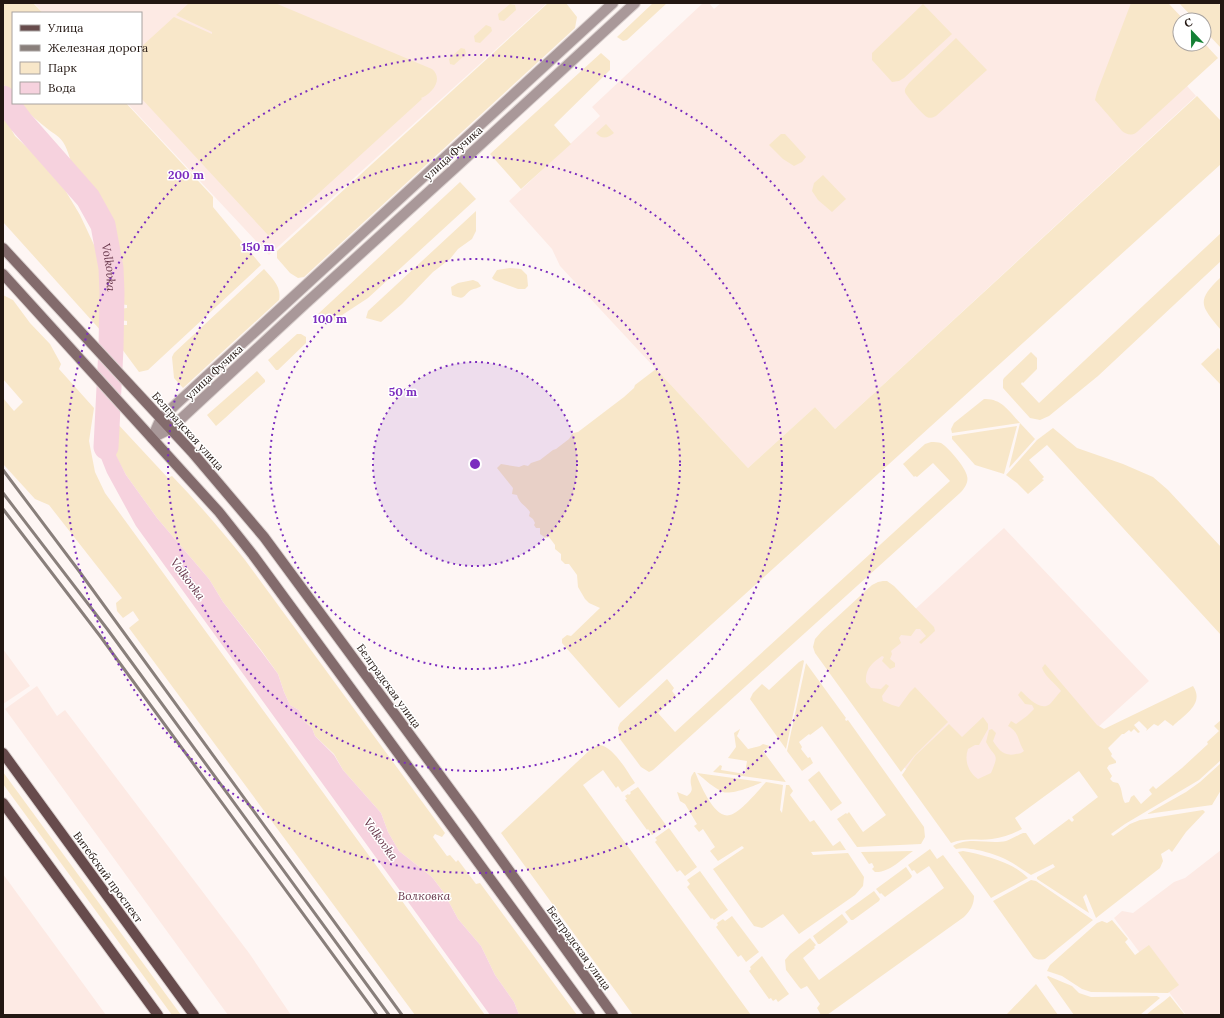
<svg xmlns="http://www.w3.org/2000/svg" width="1224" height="1018" font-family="Lora,serif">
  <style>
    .built { fill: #fdeae4 }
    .green { fill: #f8e7c9 }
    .water { fill: #f6d2de }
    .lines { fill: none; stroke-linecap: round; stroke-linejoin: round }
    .river { stroke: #f6d2de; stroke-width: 25 }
    .street-casing { stroke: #dbd2d0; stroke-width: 12 }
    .secondary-casing { stroke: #dbd2d0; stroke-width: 12 }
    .primary-casing { stroke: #dbd2d0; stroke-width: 12 }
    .street { stroke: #a99899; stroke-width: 10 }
    .secondary { stroke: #836b6c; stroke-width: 10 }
    .primary { stroke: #674b4c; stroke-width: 10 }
    .rail { stroke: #897f7b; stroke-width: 3 }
    .ring { fill: none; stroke: #7b2cbf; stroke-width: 2; stroke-dasharray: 2 4 }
    .labels { text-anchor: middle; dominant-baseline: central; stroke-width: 3; stroke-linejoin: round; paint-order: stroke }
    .street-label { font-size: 11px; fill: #231712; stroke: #fff }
    .water-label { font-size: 12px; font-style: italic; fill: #68374b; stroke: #fff }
    .centre { fill: #7b2cbf; stroke: #fff; stroke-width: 2 }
    .ring-label { font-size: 12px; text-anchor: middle; font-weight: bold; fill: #7b2cbf; stroke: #fff; stroke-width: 3; stroke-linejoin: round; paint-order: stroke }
  </style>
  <rect width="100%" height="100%" fill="#fef6f4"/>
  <path class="built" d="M34,3h513l-278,252 -142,-152h14v-90h-98z
    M703,3h6l5,6 7,-6h447l16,17h-4v24h24v-1l5,5 -22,38 9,10 -361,333 -20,-22 -67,61 -188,-202 -8,-17 -43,-48 91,-85 -8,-9z
    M1004,528l145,153 -62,56 -155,69 -91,-129z
    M3,649l27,37 -27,18z
    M37,686l20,30 8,-6 184,243 42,62h-63l-223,-306z
    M1221,850v165h-35l-72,-97 8,-7 11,2 41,-31 11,-4z
    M3,874l103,141h-103z"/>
  <path class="green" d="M3,3h30l10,10h-30v82l-10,-11z
    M189,3h86l157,66c12,10 0,25 -11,29l1,1 -148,135 -6,1 -127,-137v-51l33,-30 38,17v-2l-36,-17z
    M548,3h18l11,14 -2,11 -271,249 -6,1 -8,-5 -13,-15v-7z
    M653,3h14l-40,37 -4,1 -6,-4z
    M1131,3h37l16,17h-4v24h24v-1l14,15 -81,74c-5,4 -10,3 -15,-1l-27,-31 2,-8z
    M1179,3h39l3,3v42l-17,-18v-10h-9z
    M510,4l5,1 1,5 -12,11 -5,-1 -1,-6z
    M923,4l29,30 -48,44 -5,3 -7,1 -20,-22v-7z
    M486,25l5,2 1,4 -12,12 -5,-1 -1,-6z
    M956,38l31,32 -51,46c-2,1 -6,3 -9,1 -4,-2 -21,-21 -22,-25 -1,-3 2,-6 4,-9z
    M461,48l4,1 1,5 -12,11 -4,-1 -1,-5z
    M601,53l9,8v9l-56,55 17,19 -50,45 -31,-35z
    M1197,96l24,25v43l-602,544 -57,-65v-4l5,-4 4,1 29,-28 -11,-5 -4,-4 -7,-12 -1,-12 -8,-11h-4l-4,-4v-6l-6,-5v-4l-6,-8 -3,1 -6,-4v-6h-4l-2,-3 1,-2 -2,-4 -4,-3 1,-4c-5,-7 -11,-9 -13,-17l-5,-1 1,-6 -16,-20 4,-4 18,3 5,-2 4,1 3,-3 9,-3 13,-10 3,-1 13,-10 4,-6 5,-1 46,-35 10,-9 1,-3 21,-16 92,99 67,-61 20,22z
    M20,103h106l87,94v10l48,58 -113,105 -9,2 -20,-27 1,-20h7v-4l-8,-1v-8h1v-3l7,-1v-3l-7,-1c0,-36 1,-68 -20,-100 -7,-11 -16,-21 -24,-32 -6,-9 -7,-21 -13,-30 -3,-5 -10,-9 -14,-12 -11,-9 -21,-17 -29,-27z
    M3,115l12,21 20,19 30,35 15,25 15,32 8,32v54l-100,-111z
    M606,124l8,9c-6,5 -12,7 -18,0z
    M781,134h4l21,23 -4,5 -8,4 -11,-7 -14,-14z
    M823,175l23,24 -14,13 -14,-12 -6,-9 2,-8z
    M460,182l16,17 -108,99 -35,23h-8l-7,-7z
    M476,211v20l-4,8 -14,10 -8,10 -17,13 -31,32 -21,18 -15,-4 2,-7z
    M1221,233v28l-123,115 -49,40 -9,4 -10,-2 -27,-30v-8l1,-2 27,-26 6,6v11l-14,14 -1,-1 -1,2 18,19z
    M510,268l11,1 6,6 1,11 -3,3h-7l-24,-9 -2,-2 5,-8z
    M264,269c8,9 18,18 15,31l-96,88 -9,-10 -2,-21 2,-4z
    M1221,277v53c-21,-25 -25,-29 0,-53z
    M473,280l5,2 3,4c-4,3 -6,2 -10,4 -9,6 -5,11 -19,5l-1,-8 7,-4z
    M3,295l10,5 17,23 20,21 11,20 -2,5 35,39 -5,33 6,31 10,21 380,522h-70l-286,-387 10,-8 -6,-9 -10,7 -6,-7 -1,-8 6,-5 -73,-93 -14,-6 -32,-35v-66l11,13 9,-9 -20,-23z
    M297,334h4l5,3v6l-28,27h-2l-8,-10z
    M1218,348l3,3v34l-20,-21z
    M257,371l8,9v2c-17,14 -32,29 -49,44l-9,-11z
    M984,399c17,-1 25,12 36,24l-68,10 -1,-4 3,-6z
    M115,421l53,57 4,-2c26,27 50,55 73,84l200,273 -3,4 -7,-3 -2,3 14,19 3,-1 6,7 2,-2 18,24 4,-1 97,132h-58l-5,-13 -19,-27 -14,-29 -23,-27 -14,-26 -12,-16 -33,-26 -11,-19 -7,-19 -38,-43 -9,-16 -19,-18 -3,-8 -8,-7 -5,-11 -9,-5 -6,-13 -6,-18 -17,-24 -38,-48 -14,-23 -52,-61 -31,-43 -14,-26 1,-16z
    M1020,423l15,16 -26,29z
    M1017,426l-13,48 -29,-9 -23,-26v-3z
    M1053,428l24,20 46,16 30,13 15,13 53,57v88l-174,-190 -18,15 15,17 -2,2 2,1 -16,14 -11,-11 -11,-8 31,-35z
    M931,442c4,0 7,0 10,1 7,4 25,25 26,33 2,6 -3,13 -7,17l-307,277 -4,2 -8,-5 -21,-28 -2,-11 2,-5 47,-44 7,9 -2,3 4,5 -18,17 17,19 275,-251 -17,-18 -16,14 -2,-1 -1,1 -11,-13 22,-20z
    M883,581h4l7,5 40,41 1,4 -14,13 -2,-2 7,-6 -6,-7h-4l-5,7 -10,-1 -2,3 2,5 -10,8 1,3 -2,5 5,4v4l-5,2 -8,-8 2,-4 -2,-1c-10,7 -17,13 -16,26l5,6 10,1 5,-5 3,2 -7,10 1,5 9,4 7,2 11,-15 5,-5 33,35 -34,34 -13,16 -86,-119 -2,-6 2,-8 7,-8 50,-46 6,-3z
    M803,660l1,1 -18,88 -36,-50 3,-6 9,-9 7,6 30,-28z
    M806,663l40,55 -1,1 1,2 2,-1 76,107 1,10 -4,7 -64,3 -20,-28 9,-6 1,1 2,-2 14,20 23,-17 -64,-89 -12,9 -1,-1 -10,8 3,5 -1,2 7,9 2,-1 3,6 -11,8 -15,-20z
    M1045,664l52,61 7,4 89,-43c12,18 -9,29 -20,40l-8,-6 -7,6 -4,-2 -8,7 1,-2 -8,-8 -5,4 6,7 -2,1 -4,-4 -3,3 -2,-2 -5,4h-2l-14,14 4,6 -1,2 5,5v2l-7,2 -2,3 5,8 -2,3 3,3 5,1c5,7 3,13 7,20l4,-1 2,-5 3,-2 7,9 11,-10 -3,-4 4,-4 3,3 26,-21 26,-24 -1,-2 12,-11 -5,-5 7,-6v40l-22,20 -74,44 -14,10 2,2 17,-12 10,-4 63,-10 2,2 -19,20 -14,20 -3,-3 -8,5 2,7 -3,7 -64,50 -10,-24 -3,3 6,16 -52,-34v-2l18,-10 -2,-3 -22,11c-8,-5 -16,-11 -24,-15 -11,-6 -39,-14 -51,-11l-3,-3c16,-10 36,-1 53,-5 6,-2 12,-6 17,-8h3l8,12 35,-26 3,3 2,-2 -2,-3 26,-20 -19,-26 -64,47 7,11c-9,5 -19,9 -30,10 -14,2 -27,-2 -41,4l-49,-68 13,-19 34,-32 13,13 21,-20 5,7v5l-9,16h-4l-7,4c-4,11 0,23 10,30l13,-6c9,-21 4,-14 -5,-31l3,-12 3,-1 4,4 -3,8c5,8 11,16 23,13 3,0 6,-1 8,-3 -7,-11 -4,-18 -16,-25l3,-5 5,3 11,-8 7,-7 -2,-4 -7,-1 -7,-9 3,-4c7,6 19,21 29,13 4,-4 7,-9 11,-13 -6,-8 -15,-13 -19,-23z
    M740,729l-3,7 11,13 12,-3 3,-2 7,2 -7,5 23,31 -73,-10 7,-7 2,1 -1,4 24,4 2,-13 -19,-3 8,-11 -2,-14z
    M599,745c14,1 28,26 36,38l-13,9 -4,-6 -2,2 -13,-18 -20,15 168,230h-118l-132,-182 90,-84z
    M1221,763v27l-9,15 -65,9 39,-22 14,-10z
    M819,771l23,32 -11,8 -23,-31z
    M3,772l178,243h-9l-169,-231z
    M694,772h1c5,12 20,48 35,43 10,-2 29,-25 36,-33l17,3 -3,25 2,3 4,-28h3l4,6 -3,4 20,27 4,-2 19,26 7,-5 6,9 -35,2 2,3 35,-2 16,24 -1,9 -8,9 -56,39 -16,-20 -19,13 -2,1 -8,-2 -41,-57 31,-21 -2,-2 -24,15 -8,-10 5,-4 -12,-18 -4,3 -5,-6 3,-2 -12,-20 -5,-3 -3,-9 10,4c9,-7 2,-9 4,-18 0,-2 2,-4 3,-6z
    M697,773l65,9c-7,4 -31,13 -39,10 -9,-4 -18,-12 -26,-19z
    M638,787l28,38 -14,10 -4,-6 -1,1 -22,-30 2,-1 -2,-3 3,-2 1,1 2,-2 -1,-1z
    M669,828l28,39 -12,9 -5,-6 -3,2 -22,-30 2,-2 -2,-2z
    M930,849l7,10 6,-4 31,41c0,9 -4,15 -10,21l-137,98h-6l-4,-7 3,-4 -13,-18 -6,3 -2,-2 -13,-17 -1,-10 5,-6 20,-16 6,7 -2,2 1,1 -12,10 16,22 125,-92 -15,-22 -12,8 -3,-4 -2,1 -4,-6z
    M913,851c-11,8 -24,22 -38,21l-3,-3 2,-2 -2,-4 -3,1 -8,-12z
    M963,851c21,4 50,11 65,27l-37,20 -33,-46z
    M906,867l6,9 -1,2 -26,19 -4,-4 -1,1 -4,-5z
    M700,871l28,39 -14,10 -2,-2 -1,1 -24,-32 3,-3 -3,-4z
    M1031,880l5,1 57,39 -48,39c-5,1 -8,1 -12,-2l-40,-56z
    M874,891l6,8 -1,2 -26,19h-2l-6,-8z
    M842,914l6,8 -2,2 -26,20h-2l-5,-8z
    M732,916l27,36 -13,10 -5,-7 -3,2 -22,-30 2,-2 -1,-2 6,-4 2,2z
    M1112,920l16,19 -3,3 10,13 14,-10 30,40 -11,8 -77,-1 -9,-3 -20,-13 -15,-5 3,-6 47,-42 5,-2 5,2z
    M762,956l27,38 -11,8 -2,-3 -3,2 -2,-3 -2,1 -20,-28 2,-2 -1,-2z
    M1048,976l24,10 7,7 12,4 66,-1 3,2 -20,17h-66l-27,-38z
    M1036,984l22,31h-52z
    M1170,996l15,19h-39c8,-7 16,-12 24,-19z"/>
  <path class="water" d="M101,409l4,1 10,11 -2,12v16l13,26 31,43 52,61 14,23 38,49 17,23 6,18 6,13 9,5 5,11 8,7 3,8 19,19 9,15 38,43 7,19 11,19 33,26 12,16 14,26 23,27 14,29 19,27 5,13h-29l-354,-489 -29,-53 -6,-15z"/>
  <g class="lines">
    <path class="river" id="s1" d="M3,98l18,24 67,76 15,27 8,43 1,24 -1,56 -5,99"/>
    <defs>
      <path id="street" d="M152,438l18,-9 135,-125 150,-136 180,-165
        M152,438l9,-20 452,-415"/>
      <path id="secondary" d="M3,248l189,204 72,85 208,282 141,196
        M3,274l216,238 34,43 337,460"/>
      <path id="primary" d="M3,753l191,262
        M3,803l155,212"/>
    </defs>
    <use href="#street" class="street-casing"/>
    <use href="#secondary" class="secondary-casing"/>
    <use href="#primary" class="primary-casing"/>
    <use href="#street" class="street"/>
    <use href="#secondary" class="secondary"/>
    <use href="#primary" class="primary"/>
    <path class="rail" d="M3,470l76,101 323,444
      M3,493l105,137 281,385
      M3,509l97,127 277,379"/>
  </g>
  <circle cx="475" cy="464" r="102" fill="#7b2cbf" fill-opacity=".12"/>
  <g class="ring">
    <circle cx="475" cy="464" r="102"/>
    <circle cx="475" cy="464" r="205"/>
    <circle cx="475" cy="464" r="307"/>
    <circle cx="475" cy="464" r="409"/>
  </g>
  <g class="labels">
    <g class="street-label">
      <text transform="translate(453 153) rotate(-42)">улица Фучика</text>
      <text transform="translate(214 372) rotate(-43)">улица Фучика</text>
      <text transform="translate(188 431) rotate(48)">Белградская улица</text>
      <text transform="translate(389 686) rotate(54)">Белградская улица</text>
      <text transform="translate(108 877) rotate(54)">Витебский проспект</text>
      <text transform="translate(579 948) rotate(54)">Белградская улица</text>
    </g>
    <g class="water-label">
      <text stroke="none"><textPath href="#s1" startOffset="205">Volkovka</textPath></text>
      <text transform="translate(188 579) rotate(53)">Volkovka</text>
      <text transform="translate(381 839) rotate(54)">Volkovka</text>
      <text x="424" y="895">Волковка</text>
    </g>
  </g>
  <circle cx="475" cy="464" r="6" class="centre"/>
  <g class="ring-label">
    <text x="186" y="179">200 m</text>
    <text x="258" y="251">150 m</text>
    <text x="330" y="323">100 m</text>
    <text x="403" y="396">50 m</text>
  </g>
  <rect width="1224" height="1018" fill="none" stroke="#231712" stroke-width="8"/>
  <rect x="12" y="12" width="130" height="92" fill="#ffffff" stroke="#a7a2a0"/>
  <rect x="20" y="25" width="20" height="6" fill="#674b4c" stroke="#a7a2a0"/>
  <text x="48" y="32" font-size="12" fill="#231712">Улица</text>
  <rect x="20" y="45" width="20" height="6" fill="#897f7b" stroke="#a7a2a0"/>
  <text x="48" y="52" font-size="12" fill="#231712">Железная дорога</text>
  <rect x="20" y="62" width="20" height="12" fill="#f8e7c9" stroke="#a7a2a0"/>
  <text x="48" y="72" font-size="12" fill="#231712">Парк</text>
  <rect x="20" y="82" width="20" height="12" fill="#f6d2de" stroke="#a7a2a0"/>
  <text x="48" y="92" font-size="12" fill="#231712">Вода</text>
  <g transform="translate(1192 32) rotate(338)"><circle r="19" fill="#ffffff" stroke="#a7a2a0"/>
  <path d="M0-3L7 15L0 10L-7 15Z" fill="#148035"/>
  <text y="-6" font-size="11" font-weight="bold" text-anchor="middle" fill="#231712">С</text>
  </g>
</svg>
